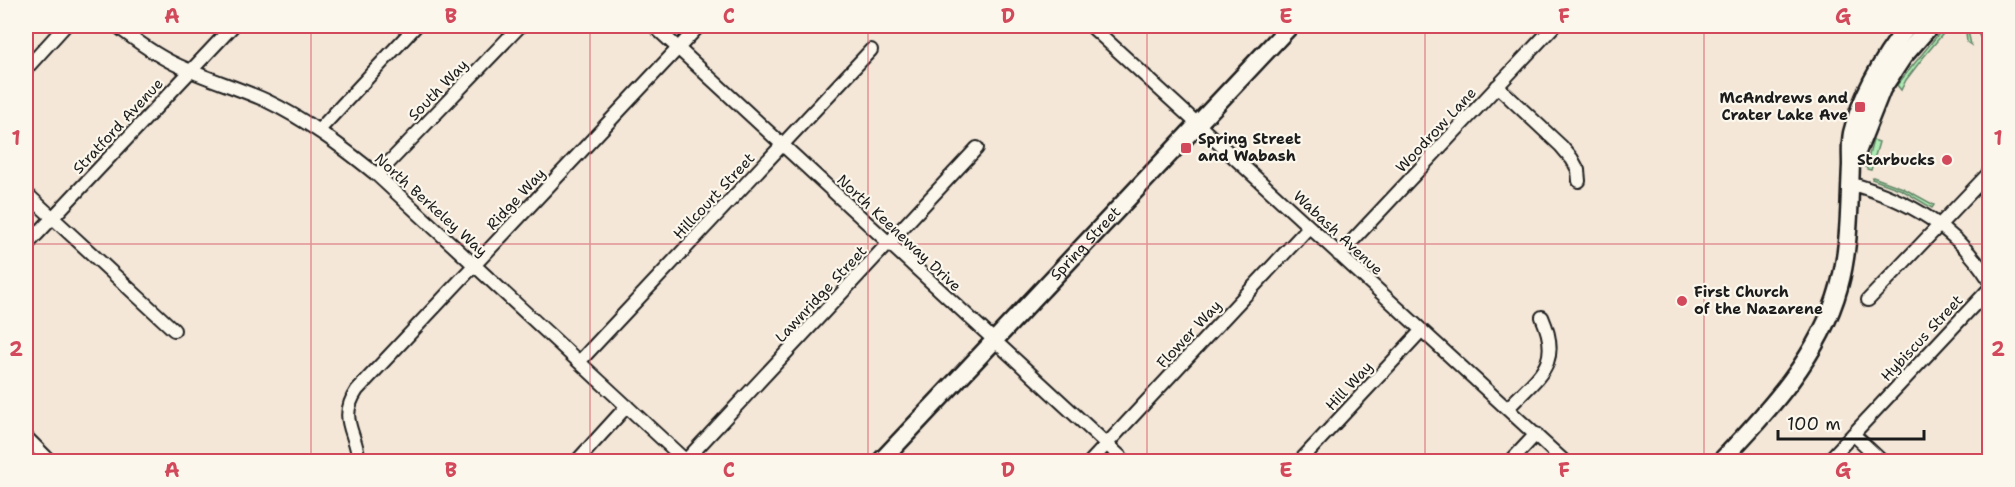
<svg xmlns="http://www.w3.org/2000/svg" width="2015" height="487" font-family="'Shantell Sans',sans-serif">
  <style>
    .green { fill: #acebb2; stroke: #648467; stroke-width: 1.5 }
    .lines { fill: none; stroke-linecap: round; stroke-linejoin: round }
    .street-casing { stroke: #1c1c1c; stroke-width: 16 }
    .secondary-casing { stroke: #1c1c1c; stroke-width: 21 }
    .street { stroke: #fbf7ec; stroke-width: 12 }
    .secondary { stroke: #fbf7ec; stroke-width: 16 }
    .grid { fill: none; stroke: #d1495b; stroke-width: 1.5; stroke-opacity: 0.55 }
    .poi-dot { fill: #d1495b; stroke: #fbf7ec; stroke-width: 2 }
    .labels { text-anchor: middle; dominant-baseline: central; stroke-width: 4.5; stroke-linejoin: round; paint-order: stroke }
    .street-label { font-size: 15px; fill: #1c1c1c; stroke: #fbf7ec }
    .poi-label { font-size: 15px; font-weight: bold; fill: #1c1c1c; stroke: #fbf7ec; text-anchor: end }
    .neatline { fill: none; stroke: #d1495b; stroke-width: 2 }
    .grid-label { font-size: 20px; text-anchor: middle; font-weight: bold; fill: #d1495b }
  </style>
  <rect width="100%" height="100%" fill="#f4e7d8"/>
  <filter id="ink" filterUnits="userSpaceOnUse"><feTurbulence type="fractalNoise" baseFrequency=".0167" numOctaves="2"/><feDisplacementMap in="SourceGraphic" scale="12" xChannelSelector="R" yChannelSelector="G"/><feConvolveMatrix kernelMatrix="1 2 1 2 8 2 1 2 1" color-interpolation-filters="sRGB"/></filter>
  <g filter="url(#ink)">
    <path class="green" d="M1945,26h22l4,19 -4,-3 -1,-10 -4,-5 -6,-1 -9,3 -25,30 -16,21 -5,10 -4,-5z
      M1873,140l6,2 -8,28 -4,-1 -1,-2z
      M1873,177l30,11 31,17 -2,3 -30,-18 -30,-11z"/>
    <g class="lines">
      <defs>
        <path id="street" d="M117,26c18,14 37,28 58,38 29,14 61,23 90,36 42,20 76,46 112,75l310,287
          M654,26l472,436
          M1091,26l474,436
          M26,69l39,-43
          M1497,86l64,60 11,13 6,11 1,11
          M319,130l97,-104
          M377,175l143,-149
          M1849,183c60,17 107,44 141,98
          M26,193l148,137
          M26,246l207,-220
          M1339,255l215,-229
          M1868,300l122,-128
          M579,362l292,-312
          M1508,408c30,-32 55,-43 34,-91
          M1853,434l30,28
          M26,437l25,25
          M686,460l291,-312
          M359,462c-2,-30 -22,-42 -2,-72l342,-364
          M576,462l51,-56
          M1090,462l219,-235
          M1299,462l123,-132
          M1510,462l26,-28
          M1827,462l163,-174"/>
        <g id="secondary">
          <path d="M1986,26l4,9"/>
          <path d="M1855,157l27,-68 21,-32 27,-31"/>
          <path id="s1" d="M880,462l410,-436"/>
          <path d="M1720,462c49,-52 100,-106 119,-175 11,-40 10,-82 12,-122 0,-10 -1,-22 1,-32 10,-40 31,-75 56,-107"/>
        </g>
      </defs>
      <use href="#street" class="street-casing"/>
      <use href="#secondary" class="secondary-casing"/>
      <use href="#street" class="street"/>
      <use href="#secondary" class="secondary"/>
    </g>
  </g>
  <path class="grid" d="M311,26v436M590,26v436M868,26v436M1147,26v436M1425,26v436M1704,26v436M26,244h1964"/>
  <g class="poi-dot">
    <rect x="1854" y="101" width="12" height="12" rx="3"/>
    <rect x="1180" y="142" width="12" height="12" rx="3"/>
    <circle cx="1947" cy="160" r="6"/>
    <circle cx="1682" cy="301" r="6"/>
  </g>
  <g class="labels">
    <g class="street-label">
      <text transform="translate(438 90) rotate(-46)">South Way</text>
      <text transform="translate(118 126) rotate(-47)">Stratford Avenue</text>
      <text transform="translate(1436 130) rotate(-47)">Woodrow Lane</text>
      <text transform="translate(714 196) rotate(-47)">Hillcourt Street</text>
      <text transform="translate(516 199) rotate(-47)">Ridge Way</text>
      <text transform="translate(431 205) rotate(42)">North Berkeley Way</text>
      <text transform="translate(899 233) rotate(43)">North Keeneway Drive</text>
      <text transform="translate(1338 233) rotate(43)">Wabash Avenue</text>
      <text stroke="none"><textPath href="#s1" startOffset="300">Spring Street</textPath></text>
      <text transform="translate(821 294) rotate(-47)">Lawnridge Street</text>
      <text transform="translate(1189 334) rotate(-47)">Flower Way</text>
      <text transform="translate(1922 338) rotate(-47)">Hybiscus Street</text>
      <text transform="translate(1349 386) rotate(-47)">Hill Way</text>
    </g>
    <g class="poi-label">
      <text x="1848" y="98">McAndrews and<tspan x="1848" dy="17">Crater Lake Ave</tspan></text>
      <text x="1198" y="139" text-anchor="start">Spring Street<tspan x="1198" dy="17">and Wabash</tspan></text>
      <text x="1935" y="160">Starbucks</text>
      <text x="1694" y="292" text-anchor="start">First Church<tspan x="1694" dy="17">of the Nazarene</tspan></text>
    </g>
  </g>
  <rect width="2015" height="487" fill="none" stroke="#fbf7ec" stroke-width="66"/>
  <path d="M1778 430v9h146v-9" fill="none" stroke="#1c1c1c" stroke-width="3"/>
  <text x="1787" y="430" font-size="18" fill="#1c1c1c" stroke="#fbf7ec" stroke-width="4.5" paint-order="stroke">100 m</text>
  <rect x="33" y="33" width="1949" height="421" class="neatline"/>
  <g class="grid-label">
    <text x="172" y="23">A</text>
    <text x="451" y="23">B</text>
    <text x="729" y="23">C</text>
    <text x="1008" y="23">D</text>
    <text x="1286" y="23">E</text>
    <text x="1564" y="23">F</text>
    <text x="1843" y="23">G</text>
    <text x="16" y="145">1</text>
    <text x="1998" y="145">1</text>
    <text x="16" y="356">2</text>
    <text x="1998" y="356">2</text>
    <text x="172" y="477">A</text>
    <text x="451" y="477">B</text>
    <text x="729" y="477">C</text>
    <text x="1008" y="477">D</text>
    <text x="1286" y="477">E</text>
    <text x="1564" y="477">F</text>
    <text x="1843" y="477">G</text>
  </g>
</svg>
